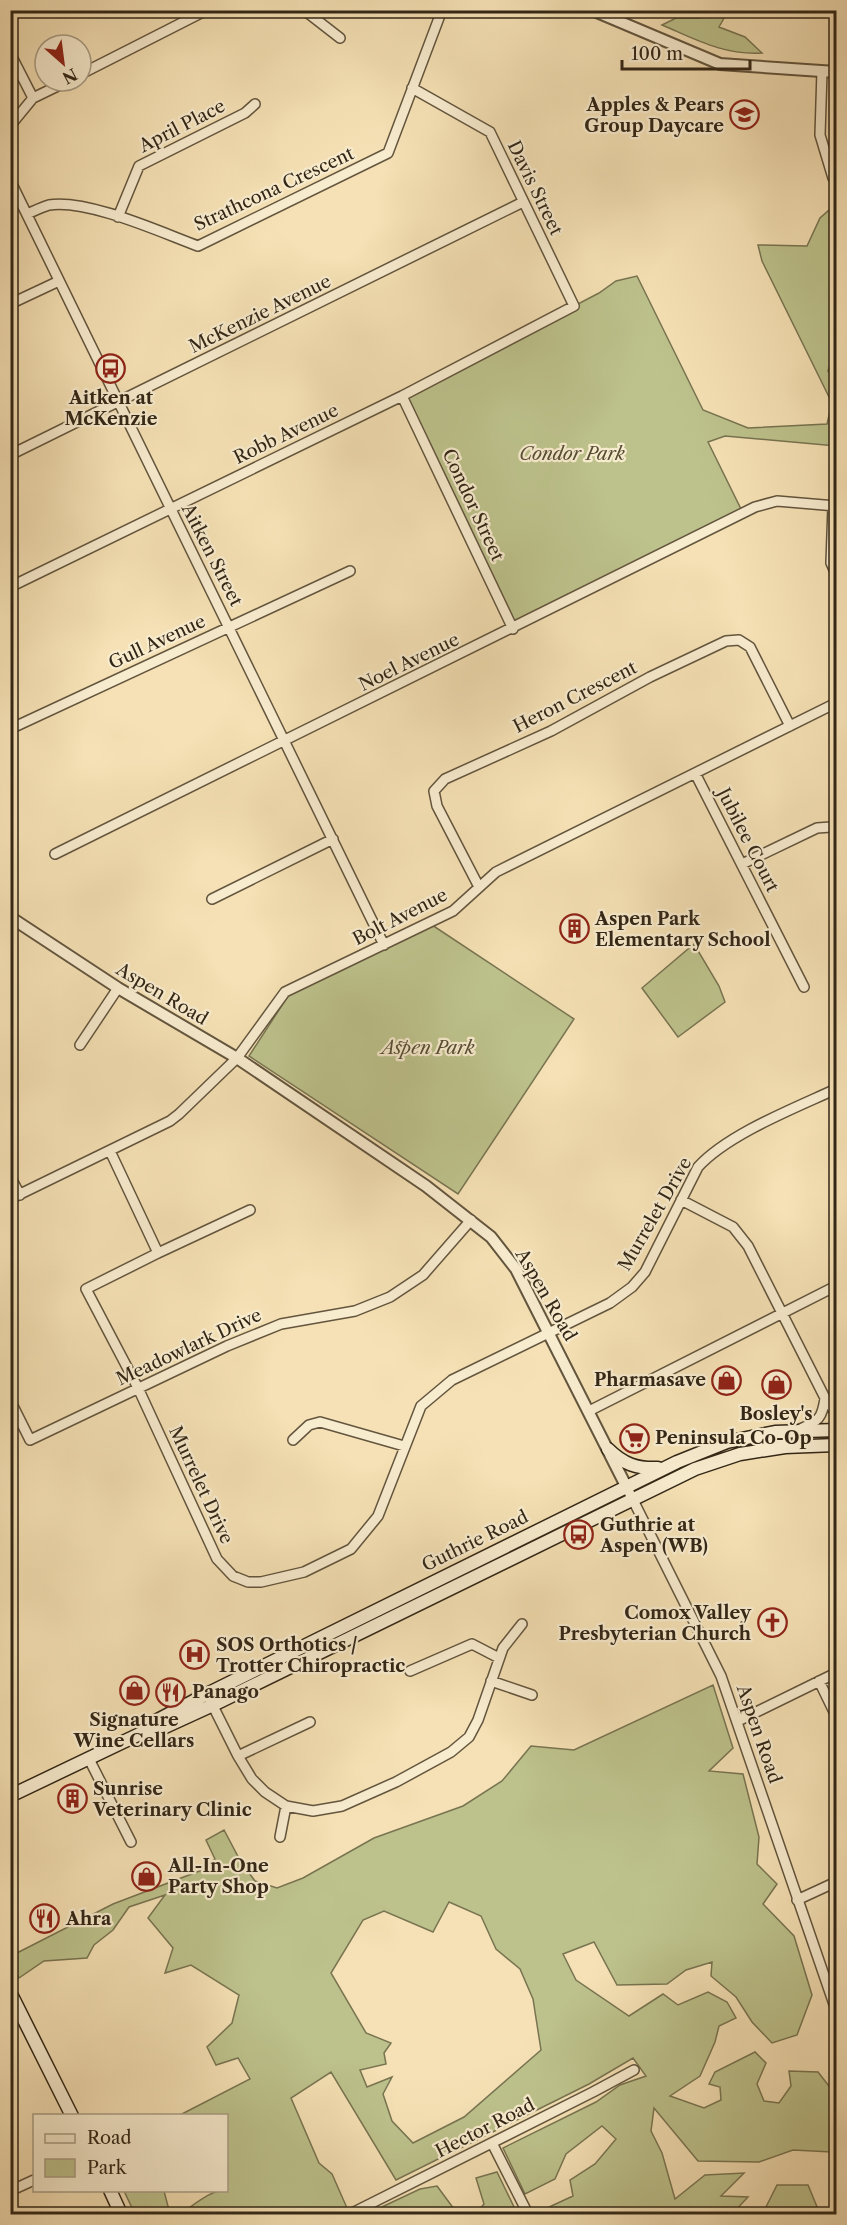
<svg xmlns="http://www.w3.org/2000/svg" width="847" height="2225" font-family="'Libre Caslon Text',serif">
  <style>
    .green { fill: #bdc28c; stroke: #787451; stroke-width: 1.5; fill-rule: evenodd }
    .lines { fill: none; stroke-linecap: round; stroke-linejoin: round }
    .minor-casing { stroke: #63553e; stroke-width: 12 }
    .tertiary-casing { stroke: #63553e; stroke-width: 14 }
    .secondary-casing { stroke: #322616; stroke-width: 15 }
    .minor { stroke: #f8eccf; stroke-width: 9 }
    .tertiary { stroke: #f8eccf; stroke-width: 10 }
    .secondary { stroke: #f8eccf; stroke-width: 12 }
    .labels { text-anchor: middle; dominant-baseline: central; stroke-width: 4.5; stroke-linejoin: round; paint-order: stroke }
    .poi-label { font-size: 18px; font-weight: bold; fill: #322616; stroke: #f8eccf; text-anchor: start }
    .street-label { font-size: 18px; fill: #322616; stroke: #f8eccf }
    .park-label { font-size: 18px; font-style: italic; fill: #554d34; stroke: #f8eccf }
  </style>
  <rect width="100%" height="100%" fill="#f5e1b5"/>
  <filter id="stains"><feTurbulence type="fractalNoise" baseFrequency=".00333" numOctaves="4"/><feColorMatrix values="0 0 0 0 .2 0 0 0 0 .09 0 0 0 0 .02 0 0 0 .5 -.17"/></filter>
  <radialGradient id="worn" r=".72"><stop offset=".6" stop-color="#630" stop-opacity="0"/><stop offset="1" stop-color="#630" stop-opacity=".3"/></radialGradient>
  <path class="green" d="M706,10l22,1 -9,16 26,10 17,16c-39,2 -65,-13 -100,-28l14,-7h24z
    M836,204v138l-8,29 8,10v65l-111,-10 -17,6 35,71 -230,116 -111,-233 197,-103 17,-12 21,-5 66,134 45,18 79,-4 5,-21 -70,-142 -4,-16 49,1 13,-28z
    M432,925l142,94 -116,175 -209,-138 41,-63z
    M694,944l25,42 6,16 -47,35 -36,-49z
    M713,1685l20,63 -24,23 34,3 16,63 -2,27 20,20 -14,20 31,32 18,59 -15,40 -25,8 -20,-21 -16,-25 -25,-21 1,-14 -26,8 -19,14 -50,1 -23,-43 -31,12 13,26 53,36 34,-22 15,11 30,-13 19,10 9,16 -17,8 -4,16 -15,34 -30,20 34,12 17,-8 -1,-13 -11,-3 6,-12 40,-20 11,11 -9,21 7,17 15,2 12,-17 -2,-15 29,1 18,23v24l-4,10 4,2v20l-4,1 -39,-2 -34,12 -61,-1 -44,-53 -3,23 11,22 13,46 30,-24 39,-2 -23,23 27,1 -16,17h-20l-13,-6 -2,6h-163l39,-18 -3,-16 25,-16 21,-25 -14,-13 -36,28 -11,25 -30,15 -22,-46 93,-46 24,-17 26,-9 -13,-18 -44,26 -193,96 -65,-108 -40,26 28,65 13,11 15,34 -14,6h-153c13,-8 30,-24 46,-24v-74l-46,-1 70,-36 -12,-21 -22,7 -9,-18 25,-24 7,-28 -48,-30 -26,8 8,-25 -25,-30 17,-23 -36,12 -16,23 -19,15 -7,13 -43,3 -25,17 -8,-16v-6l102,-52 89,-34 13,-11 -9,-19 18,-10 17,32 14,19 22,7 26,-10 71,-40 89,-32 39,-25 29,-35 43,4zM449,1902l32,14 15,33 24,20 13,30 8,51 -77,67 -51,26 -21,-22 -9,-27 9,-17 -25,10 -7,-17 26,-6 -2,-11 7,-10 -25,-10 -35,-60 32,-53 21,-9 49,21z
    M497,2172l19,39 -8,3h-33l9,-10 -8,-26z
    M777,2185h31l12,29h-55v-5z
    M437,2186l17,23 -12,5h-75l53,-25z
    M124,2191h40l6,23h-35z"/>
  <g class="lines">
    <defs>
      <path id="minor" d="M304,10l36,28
        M10,53l23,45 -23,28
        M822,71l-2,64 13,43 3,-1
        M81,74l126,-64
        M33,98l35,-17
        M10,180l374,765
        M27,214c7,-3 15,-7 22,-9 39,-6 111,27 149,41l190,-93 54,-143
        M118,217l21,-51 106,-53 10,-9
        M10,304l49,-23
        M402,396l111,233
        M10,455l513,-253
        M833,506l-2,57 5,11
        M10,587l392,-191 172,-90 -84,-174 -78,-44
        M10,729l340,-158
        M695,773l109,214
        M55,854l700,-347 22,-6 59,5
        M742,864l75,-36 14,-1 5,4
        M479,887l-42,-81 -3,-15 11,-12 106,-48 99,-54 76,-36 13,-1 11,7 40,79
        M212,899l121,-60
        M80,1045l38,-57
        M110,1151l48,102 -72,36 52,99 79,171 16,17 15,6h13l43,-10 47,-23 27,-33 43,-110 31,-26 158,-77 22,-16 13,-15 53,-105c30,-33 97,-59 138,-78
        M10,1176l10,19
        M10,1199l160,-78 9,-7 58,-56 48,-66 168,-81 43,-39 340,-169
        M681,1200l52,27 15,19 77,152 11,15
        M158,1253l92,-43
        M10,1400l20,40 197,-94 54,-22 74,-13 35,-14 33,-22 48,-55
        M589,1411l247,-125
        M798,1430c20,-9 24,-10 27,-32
        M293,1440l16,-15 11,-3 84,24
        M626,1486l95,190 115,334
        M410,1671l62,-27 27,14
        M491,1681l41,14
        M819,1681l17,35
        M210,1700l28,56 14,23 13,13 21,14 27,5 29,-5 54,-24 55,-30 18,-15 9,-17 25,-72 19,-24
        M738,1721l98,-48
        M238,1756l72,-34
        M89,1759l42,83
        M280,1837l6,-31
        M797,1900l39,-18
        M492,2143l36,71
        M10,2191l24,-11
        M350,2214l243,-122 41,-22"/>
      <path id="tertiary" d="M592,10l128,54 116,8
        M10,917l108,71 119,70 189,128 65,51 25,32 110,217"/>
      <path id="secondary" d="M608,1449c15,15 29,20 50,19
        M146,1731l8,1 59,-27 482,-236 45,-15 45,-7 51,-2
        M10,1796l136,-65 4,-7 57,-30 470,-232 50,-20 48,-10 61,-2
        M10,1992l62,124
        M110,2190l11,24"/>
    </defs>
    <use href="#minor" class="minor-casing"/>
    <use href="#tertiary" class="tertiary-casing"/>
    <use href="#secondary" class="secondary-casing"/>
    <use href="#minor" class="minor"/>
    <use href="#tertiary" class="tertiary"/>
    <use href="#secondary" class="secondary"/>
  </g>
  <defs>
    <symbol id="school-ring" viewBox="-11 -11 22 22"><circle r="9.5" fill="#f8eccf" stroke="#8f2418" stroke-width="1.5"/><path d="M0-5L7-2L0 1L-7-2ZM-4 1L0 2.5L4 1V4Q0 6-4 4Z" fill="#8f2418"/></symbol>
    <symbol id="bus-ring" viewBox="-11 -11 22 22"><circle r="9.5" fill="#f8eccf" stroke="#8f2418" stroke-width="1.5"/><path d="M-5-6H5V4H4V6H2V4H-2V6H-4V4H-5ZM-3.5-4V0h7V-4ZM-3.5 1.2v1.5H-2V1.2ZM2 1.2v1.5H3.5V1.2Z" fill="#8f2418"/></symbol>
    <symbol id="building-ring" viewBox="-11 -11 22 22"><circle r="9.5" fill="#f8eccf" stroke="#8f2418" stroke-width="1.5"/><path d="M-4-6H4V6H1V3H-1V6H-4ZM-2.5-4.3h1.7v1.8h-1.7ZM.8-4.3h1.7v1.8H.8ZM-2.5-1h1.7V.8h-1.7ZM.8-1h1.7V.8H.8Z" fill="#8f2418"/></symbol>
    <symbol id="shop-ring" viewBox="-11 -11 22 22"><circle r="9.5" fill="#f8eccf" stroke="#8f2418" stroke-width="1.5"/><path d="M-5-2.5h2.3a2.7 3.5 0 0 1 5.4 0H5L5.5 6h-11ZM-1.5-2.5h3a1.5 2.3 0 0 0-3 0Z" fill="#8f2418"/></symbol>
    <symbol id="supermarket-ring" viewBox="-11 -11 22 22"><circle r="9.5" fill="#f8eccf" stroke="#8f2418" stroke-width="1.5"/><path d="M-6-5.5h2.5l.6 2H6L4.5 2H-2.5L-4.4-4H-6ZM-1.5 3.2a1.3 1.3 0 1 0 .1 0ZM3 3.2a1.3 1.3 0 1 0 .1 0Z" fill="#8f2418"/></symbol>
    <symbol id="church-ring" viewBox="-11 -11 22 22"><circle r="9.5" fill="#f8eccf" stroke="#8f2418" stroke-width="1.5"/><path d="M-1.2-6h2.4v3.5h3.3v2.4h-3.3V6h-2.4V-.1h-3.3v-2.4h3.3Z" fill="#8f2418"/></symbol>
    <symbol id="hospital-ring" viewBox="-11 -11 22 22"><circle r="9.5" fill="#f8eccf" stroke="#8f2418" stroke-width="1.5"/><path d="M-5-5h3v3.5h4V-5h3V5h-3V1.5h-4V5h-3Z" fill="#8f2418"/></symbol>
    <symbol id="restaurant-ring" viewBox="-11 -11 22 22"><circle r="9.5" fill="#f8eccf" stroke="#8f2418" stroke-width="1.5"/><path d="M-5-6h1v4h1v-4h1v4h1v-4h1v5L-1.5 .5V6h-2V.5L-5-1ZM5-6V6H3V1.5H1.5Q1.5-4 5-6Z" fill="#8f2418"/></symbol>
  </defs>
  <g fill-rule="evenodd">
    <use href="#school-ring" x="728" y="98" width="33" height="33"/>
    <use href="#bus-ring" x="94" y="352" width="33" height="33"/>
    <use href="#building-ring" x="558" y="912" width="33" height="33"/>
    <use href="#shop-ring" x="710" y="1364" width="33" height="33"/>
    <use href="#shop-ring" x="760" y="1368" width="33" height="33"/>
    <use href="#supermarket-ring" x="618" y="1422" width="33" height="33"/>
    <use href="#bus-ring" x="562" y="1518" width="33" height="33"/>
    <use href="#church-ring" x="756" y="1606" width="33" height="33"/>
    <use href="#hospital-ring" x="178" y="1638" width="33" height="33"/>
    <use href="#shop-ring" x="118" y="1674" width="33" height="33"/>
    <use href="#restaurant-ring" x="154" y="1676" width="33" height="33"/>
    <use href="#building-ring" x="56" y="1782" width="33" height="33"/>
    <use href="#shop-ring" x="130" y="1860" width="33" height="33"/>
    <use href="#restaurant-ring" x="28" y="1902" width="33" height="33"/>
  </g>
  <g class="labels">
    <g class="poi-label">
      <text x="724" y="105" text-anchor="end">Apples &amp; Pears<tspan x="724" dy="21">Group Daycare</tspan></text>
      <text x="111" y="398" text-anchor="middle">Aitken at<tspan x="111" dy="21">McKenzie</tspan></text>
      <text x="595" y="919">Aspen Park<tspan x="595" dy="21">Elementary School</tspan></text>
      <text x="706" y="1380" text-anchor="end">Pharmasave</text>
      <text x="776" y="1414" text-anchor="middle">Bosley's</text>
      <text x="655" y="1438">Peninsula Co-Op</text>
      <text x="600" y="1525">Guthrie at<tspan x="600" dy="21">Aspen (WB)</tspan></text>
      <text x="751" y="1613" text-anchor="end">Comox Valley<tspan x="751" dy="21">Presbyterian Church</tspan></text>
      <text x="216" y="1645">SOS Orthotics /<tspan x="216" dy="21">Trotter Chiropractic</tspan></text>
      <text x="192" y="1692">Panago</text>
      <text x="134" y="1720" text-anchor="middle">Signature<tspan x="134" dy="21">Wine Cellars</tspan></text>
      <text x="93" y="1789">Sunrise<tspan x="93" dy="21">Veterinary Clinic</tspan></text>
      <text x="168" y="1866">All-In-One<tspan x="168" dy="21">Party Shop</tspan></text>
      <text x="66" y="1919">Ahra</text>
    </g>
    <g class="street-label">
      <text transform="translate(182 126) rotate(-27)">April Place</text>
      <text transform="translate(535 188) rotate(64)">Davis Street</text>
      <text transform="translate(274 189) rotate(-25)">Strathcona Crescent</text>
      <text transform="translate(260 314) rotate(-26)">McKenzie Avenue</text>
      <text transform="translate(286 434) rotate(-26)">Robb Avenue</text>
      <text transform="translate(473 505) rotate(65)">Condor Street</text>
      <text transform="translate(212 555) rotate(63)">Aitken Street</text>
      <text transform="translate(157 642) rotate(-25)">Gull Avenue</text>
      <text transform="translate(409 662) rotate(-26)">Noel Avenue</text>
      <text transform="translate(575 697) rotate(-27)">Heron Crescent</text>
      <text transform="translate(748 840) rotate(63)">Jubilee Court</text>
      <text transform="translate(400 917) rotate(-27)">Bolt Avenue</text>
      <text transform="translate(162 994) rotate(31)">Aspen Road</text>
      <text transform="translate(655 1214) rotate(-60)">Murrelet Drive</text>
      <text transform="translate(546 1295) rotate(60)">Aspen Road</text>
      <text transform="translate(189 1347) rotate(-25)">Meadowlark Drive</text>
      <text transform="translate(201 1485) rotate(65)">Murrelet Drive</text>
      <text transform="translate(475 1541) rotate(-26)">Guthrie Road</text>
      <text transform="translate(759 1734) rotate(71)">Aspen Road</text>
      <text transform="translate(485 2128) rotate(-27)">Hector Road</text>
    </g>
    <g class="park-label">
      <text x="572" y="454">Condor Park</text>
      <text x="428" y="1048">Aspen Park</text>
    </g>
  </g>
  <rect width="847" height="2225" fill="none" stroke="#f5e1b5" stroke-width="36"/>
  <rect x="12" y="12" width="823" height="2201" fill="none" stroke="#322616" stroke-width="3"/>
  <rect x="18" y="18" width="811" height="2189" fill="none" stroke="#322616" stroke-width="1.5"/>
  <rect x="33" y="2114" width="195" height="78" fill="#f8eccf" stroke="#a99d85" stroke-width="1.5"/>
  <rect x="45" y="2134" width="30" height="9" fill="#f8eccf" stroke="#a99d85" stroke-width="1.5"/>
  <text x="87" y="2144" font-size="18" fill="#322616">Road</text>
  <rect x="45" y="2159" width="30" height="18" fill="#bdc28c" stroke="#a99d85" stroke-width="1.5"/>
  <text x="87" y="2174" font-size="18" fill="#322616">Park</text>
  <g transform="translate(63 63) rotate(152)"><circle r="28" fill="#f8eccf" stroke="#a99d85" stroke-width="1.5"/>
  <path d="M0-4.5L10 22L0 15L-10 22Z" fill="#8f2418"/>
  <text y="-9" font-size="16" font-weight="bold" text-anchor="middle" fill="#322616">N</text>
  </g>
  <path d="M622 60v9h128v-9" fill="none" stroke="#322616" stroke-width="3"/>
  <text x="631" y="60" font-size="18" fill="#322616" stroke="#f8eccf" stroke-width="4.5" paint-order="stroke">100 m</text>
  <rect width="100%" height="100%" filter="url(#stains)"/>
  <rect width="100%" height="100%" fill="url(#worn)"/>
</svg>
